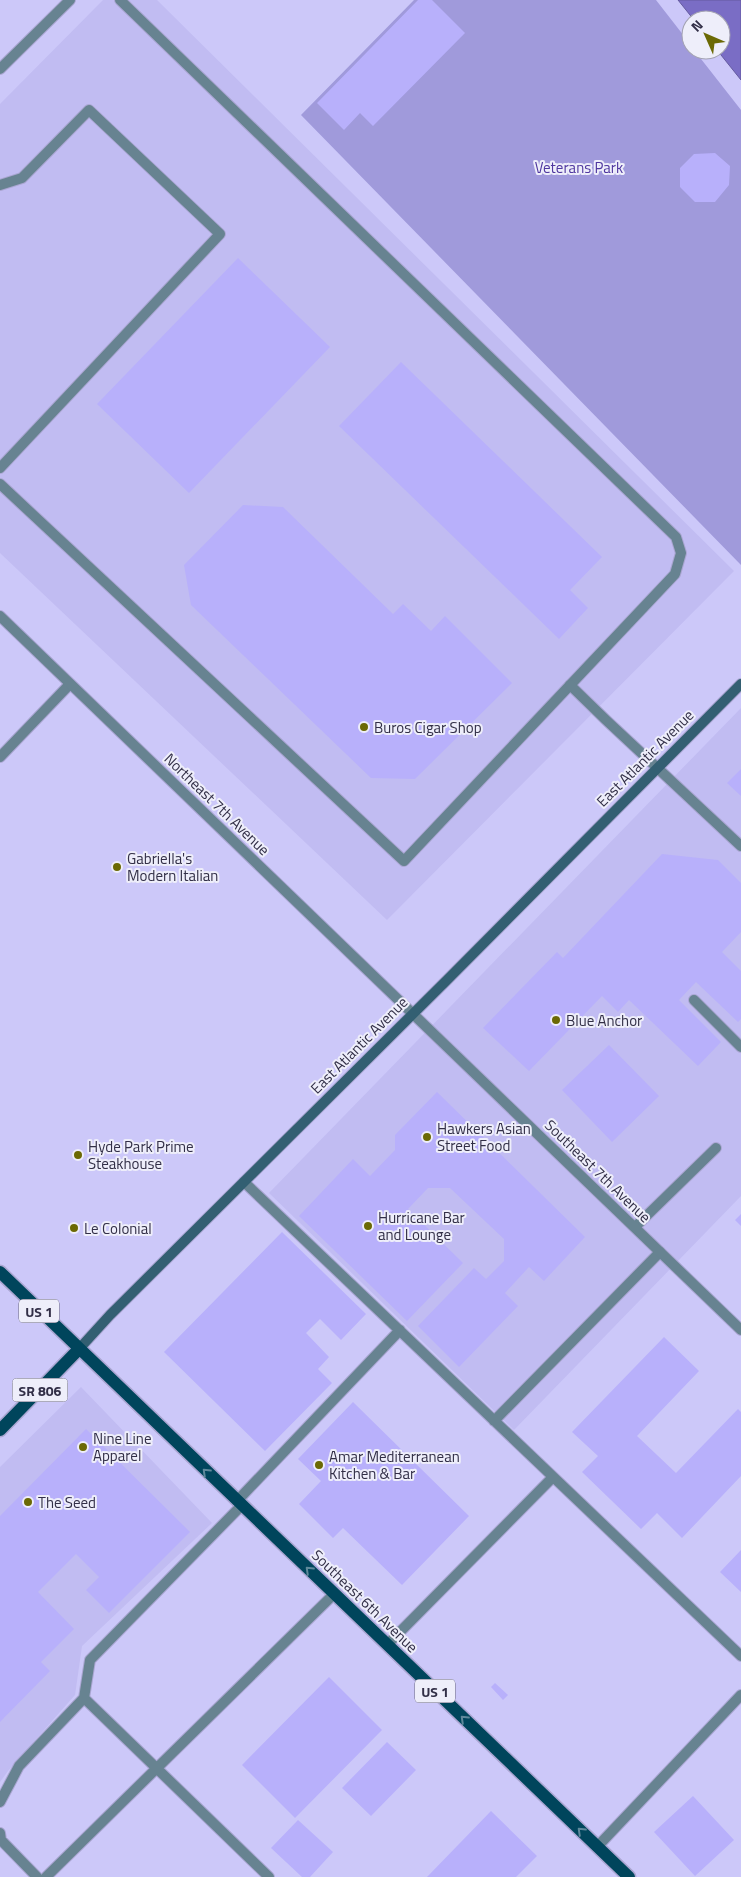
<svg xmlns="http://www.w3.org/2000/svg" width="741" height="1877" font-family="'Titillium Web',sans-serif">
  <style>
    .built { fill: #c1bcf2 }
    .green { fill: #a09adb }
    .water { fill: #7a6dc5; stroke: #645a9f }
    .building { fill: #b8b0fb }
    .lines { fill: none; stroke-linecap: round; stroke-linejoin: round }
    .lane-casing { stroke: #aaa6d2; stroke-width: 12 }
    .street-casing { stroke: #aaa6d2; stroke-width: 12 }
    .secondary-casing { stroke: #aaa6d2; stroke-width: 12 }
    .primary-casing { stroke: #aaa6d2; stroke-width: 15 }
    .lane { stroke: #678391; stroke-width: 10 }
    .street { stroke: #678391; stroke-width: 10 }
    .secondary { stroke: #335f72; stroke-width: 10 }
    .primary { stroke: #00455c; stroke-width: 12 }
    .oneway { stroke: #5f899b }
    .poi-dot { fill: #6b6904; stroke: #eeeefa; stroke-width: 2 }
    .labels { text-anchor: middle; dominant-baseline: central; stroke-width: 4; stroke-linejoin: round; paint-order: stroke }
    .shield { fill: #eeeefa; stroke: #6a687d; stroke-width: 1 }
    .shield-label { font-size: 14px; font-weight: bold; fill: #322f47 }
    .park-label { font-size: 15px; fill: #4f379f; stroke: #eeeefa }
    .poi-label { font-size: 15px; fill: #322f47; stroke: #eeeefa; text-anchor: start }
    .street-label { font-size: 15px; fill: #322f47; stroke: #eeeefa }
  </style>
  <rect width="100%" height="100%" fill="#ccc8f9"/>
  <path class="built" d="M103,0h54l577,571 -347,349 -387,-367v-449z
    M741,708v488l-227,234 -245,-237z
    M81,1387l131,136 -130,123 -7,49 -67,76 -8,11v-315z"/>
  <path class="green" d="M414,0h242l35,45v5h3l47,60v455l-440,-450z"/>
  <path class="water" d="M678,0h63v80l-24,-30h4v-30h-27z"/>
  <path class="building" d="M418,0h14l33,33 -92,93 -13,-13 -16,17 -27,-27z
    M715,153l15,13 -1,19 -14,17h-20l-15,-15v-19l14,-14z
    M238,258l92,89 -141,146 -92,-89z
    M401,362l201,195 -32,33 18,18 -29,31 -220,-213z
    M243,505l40,2 110,107 10,-10 28,27 14,-15 67,67 -97,96 -44,-1 -180,-173 -7,-40z
    M741,769v27l-14,-13z
    M662,854l56,6 23,23v49l-19,20 19,19v48l-3,3 -42,-40 -17,18 42,42 -23,24 -69,-66 -11,12 -16,-16 -73,75 -46,-43 74,-76 6,6z
    M609,1045l50,51 -47,46 -50,-52z
    M437,1092l148,145 -41,44 -15,-14 -24,26 13,13 -59,61 -41,-41 56,-58 12,11 18,-18v-22l-54,-51h-22l-20,21 55,54 -56,58 -108,-105 54,-57 17,17 25,-26v-15z
    M741,1214v12l-6,-6z
    M282,1232l84,82 -25,26 -21,-21 -14,14 23,24 -11,12 14,14 -67,68 -101,-99z
    M664,1337l35,34 -62,65 39,37 62,-64 3,3v64l-59,62 -25,-25 -16,16 -59,-57 16,-16 -26,-24z
    M353,1402l116,114 -67,69 -59,-57 -10,10 -34,-34 22,-23 -23,-22z
    M86,1429l104,103 -81,81 -23,-23 13,-13 -23,-23 -38,38 36,37 -33,33 9,9 -50,51v-206z
    M741,1550v42l-21,-20z
    M329,1677l53,53 -87,88 -53,-53z
    M495,1683l13,12 -5,5 -12,-13z
    M387,1742l29,28 -45,46 -29,-28z
    M693,1796l41,44 -39,36 -41,-44z
    M491,1811l46,45 -21,21h-89z
    M298,1820l35,32 -23,25h-8l-31,-29z"/>
  <g class="lines">
    <defs>
      <path id="lane" d="M0,185l22,-7 67,-68 131,124 -220,234
        M0,484l404,377 271,-287 6,-21 -5,-16 -556,-537
        M0,757l70,-73
        M694,1000l47,47
        M244,1182l497,474
        M635,1227l81,-79
        M494,1421l166,-169
        M237,1501l163,-171
        M387,1645l166,-168
        M84,1698l6,-38 152,-155
        M0,1802l19,-36 65,-68 185,179
        M0,1833l1,7 36,37
        M597,1847l144,-152
        M46,1877l288,-283"/>
      <path id="street" d="M0,69l70,-69
        M0,616l741,714
        M570,685l36,35 135,126"/>
      <path id="secondary" d="M79,1349l31,-34 337,-335 294,-296"/>
      <path id="primary" d="M0,1272l629,605
        M0,1430l79,-81"/>
    </defs>
    <use href="#lane" class="lane-casing"/>
    <use href="#street" class="street-casing"/>
    <use href="#secondary" class="secondary-casing"/>
    <use href="#primary" class="primary-casing"/>
    <use href="#lane" class="lane"/>
    <use href="#street" class="street"/>
    <use href="#secondary" class="secondary"/>
    <use href="#primary" class="primary"/>
  </g>
  <defs><path id="oneway-chevron" d="M-2-3.5L2.5 0L-2 3.5" fill="none" stroke-width="1.6" stroke-linecap="round" stroke-linejoin="round" transform="scale(1.25)"/></defs>
  <g class="oneway">
    <use href="#oneway-chevron" transform="translate(206 1472) rotate(-136)"/>
    <use href="#oneway-chevron" transform="translate(309 1570) rotate(-136)"/>
    <use href="#oneway-chevron" transform="translate(464 1719) rotate(-136)"/>
    <use href="#oneway-chevron" transform="translate(581 1831) rotate(-136)"/>
  </g>
  <g class="poi-dot">
    <circle cx="364" cy="727" r="5"/>
    <circle cx="117" cy="867" r="5"/>
    <circle cx="556" cy="1020" r="5"/>
    <circle cx="427" cy="1137" r="5"/>
    <circle cx="78" cy="1155" r="5"/>
    <circle cx="368" cy="1226" r="5"/>
    <circle cx="74" cy="1228" r="5"/>
    <circle cx="83" cy="1447" r="5"/>
    <circle cx="319" cy="1465" r="5"/>
    <circle cx="28" cy="1502" r="5"/>
  </g>
  <g class="labels">
    <g class="shield">
      <rect x="19" y="1299.5" width="40" height="23" rx="4"/>
      <rect x="12.5" y="1378.5" width="55" height="23" rx="4"/>
      <rect x="415" y="1679.5" width="40" height="23" rx="4"/>
    </g>
    <g class="shield-label">
      <text x="39" y="1311">US 1</text>
      <text x="40" y="1390">SR 806</text>
      <text x="435" y="1691">US 1</text>
    </g>
    <g class="park-label">
      <text x="579" y="167">Veterans Park</text>
    </g>
    <g class="poi-label">
      <text x="374" y="727">Buros Cigar Shop</text>
      <text x="127" y="858">Gabriella's<tspan x="127" dy="17">Modern Italian</tspan></text>
      <text x="566" y="1020">Blue Anchor</text>
      <text x="437" y="1128">Hawkers Asian<tspan x="437" dy="17">Street Food</tspan></text>
      <text x="88" y="1146">Hyde Park Prime<tspan x="88" dy="17">Steakhouse</tspan></text>
      <text x="378" y="1217">Hurricane Bar<tspan x="378" dy="17">and Lounge</tspan></text>
      <text x="84" y="1228">Le Colonial</text>
      <text x="93" y="1438">Nine Line<tspan x="93" dy="17">Apparel</tspan></text>
      <text x="329" y="1456">Amar Mediterranean<tspan x="329" dy="17">Kitchen &amp; Bar</tspan></text>
      <text x="38" y="1502">The Seed</text>
    </g>
    <g class="street-label">
      <text transform="translate(645 758) rotate(-45)">East Atlantic Avenue</text>
      <text transform="translate(217 804) rotate(44)">Northeast 7th Avenue</text>
      <text transform="translate(359 1045) rotate(-45)">East Atlantic Avenue</text>
      <text transform="translate(598 1171) rotate(44)">Southeast 7th Avenue</text>
      <text transform="translate(365 1601) rotate(44)">Southeast 6th Avenue</text>
    </g>
  </g>
  <g transform="translate(706 35) rotate(315)"><circle r="24" fill="#eeeefa" stroke="#a3a2b2"/>
  <path d="M0-4L9 19L0 12L-9 19Z" fill="#6b6904"/>
  <text y="-8" font-size="14" font-weight="bold" text-anchor="middle" fill="#322f47">N</text>
  </g>
</svg>
